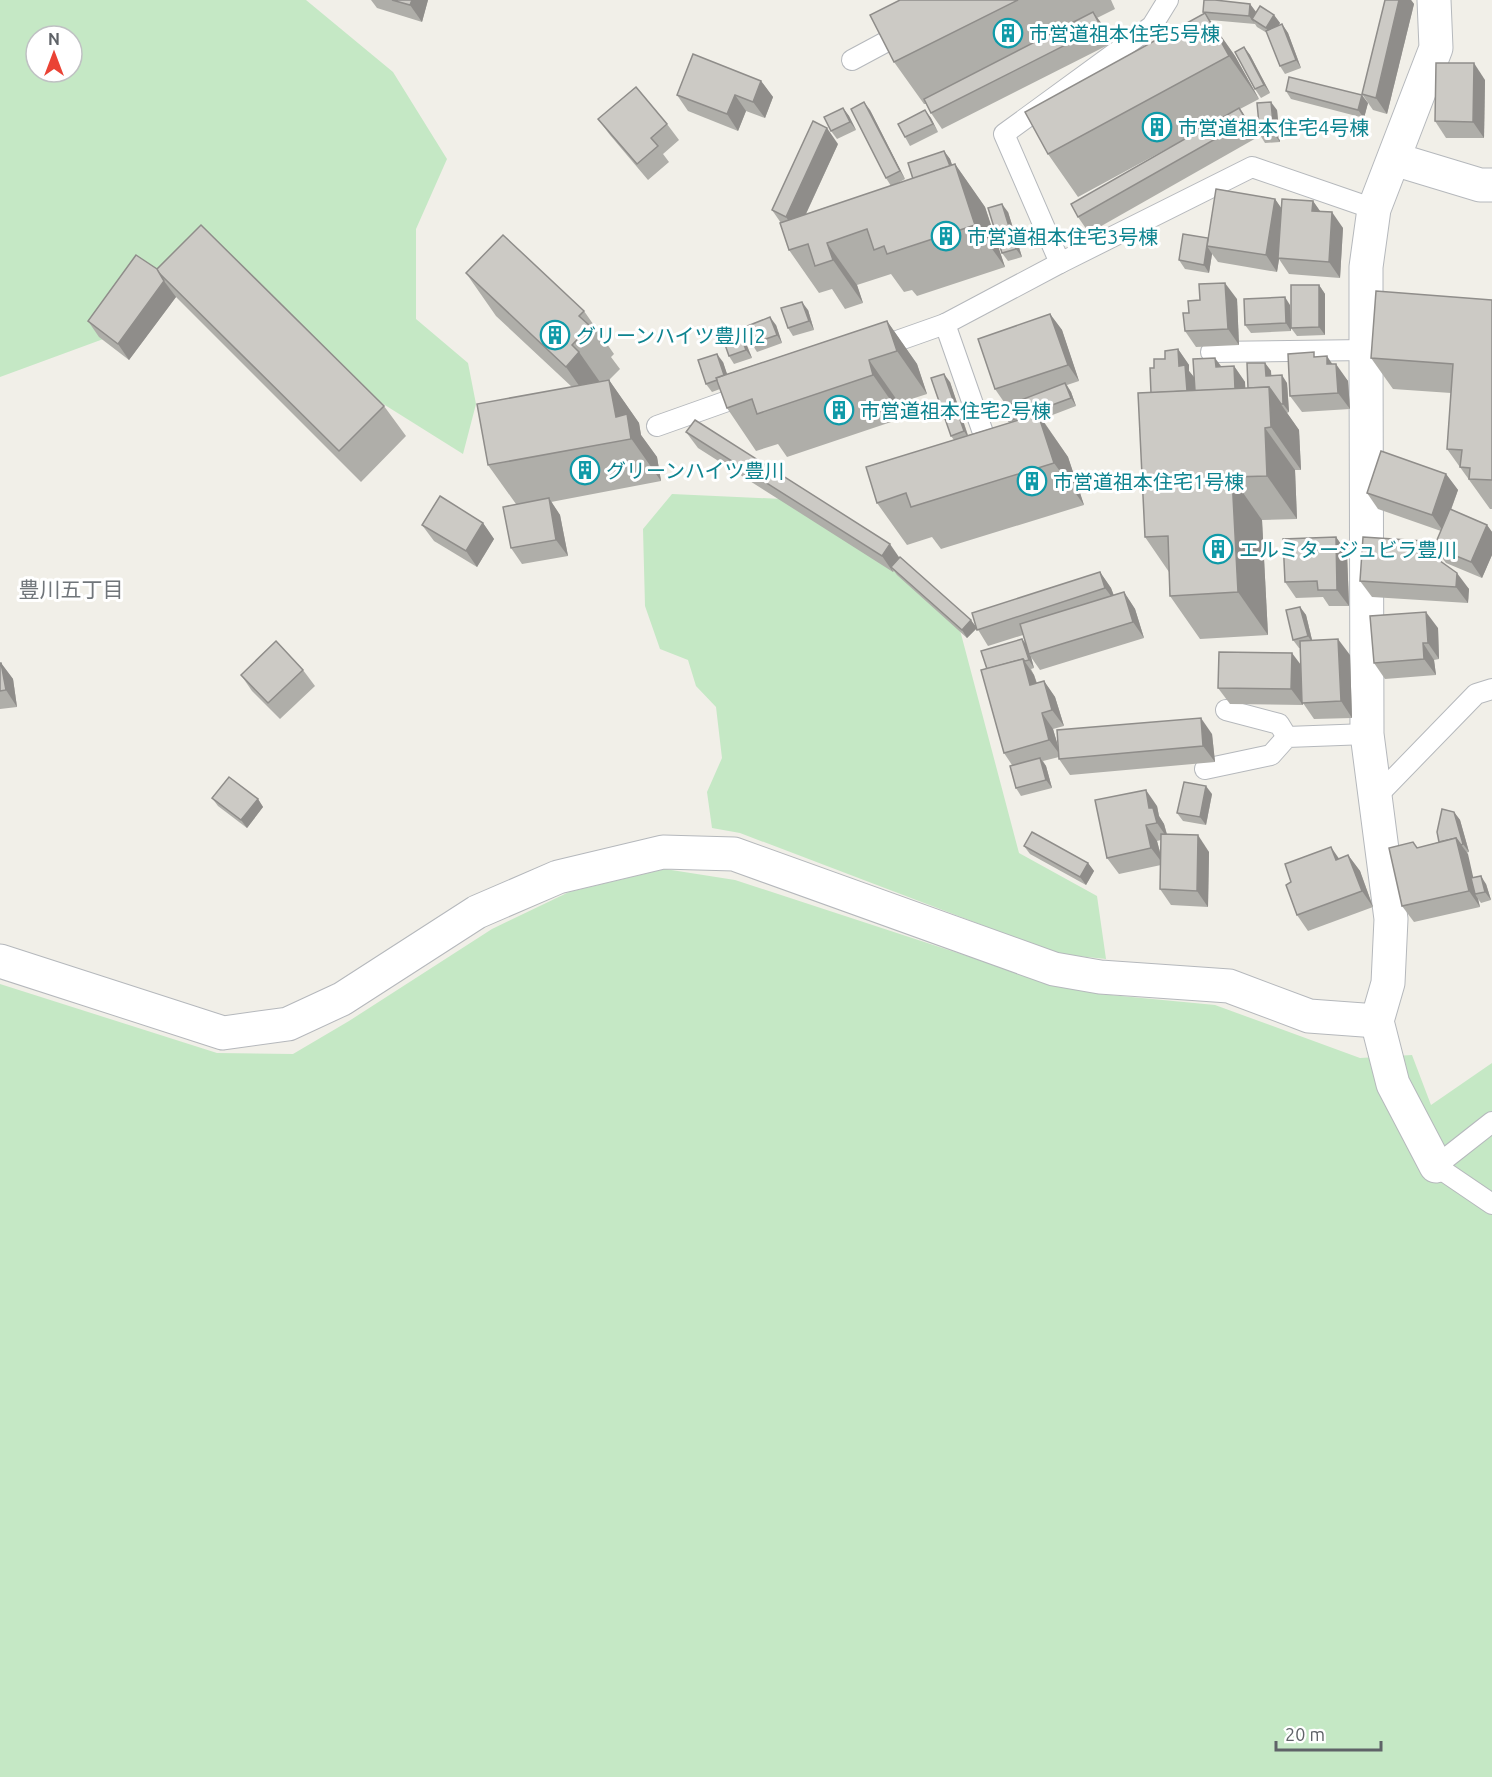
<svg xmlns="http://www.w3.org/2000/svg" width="1492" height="1777" viewBox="0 0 1492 1777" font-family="Ubuntu,'Noto Sans JP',sans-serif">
  <rect width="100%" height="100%" fill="#f1efe8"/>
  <g fill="#c5e8c5" fill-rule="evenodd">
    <path d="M0,0H306L393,72L447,159L416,229V319L468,363L476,404L463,454L321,365L174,280L117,334L0,377ZM36,36H72V72H36Z"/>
    <path d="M672,494L783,499L867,541L956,615L1019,853L1097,896L1106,959L1058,954L740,833L712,828L707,792L722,758L716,707L696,686L688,660L660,649L645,606L643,529Z"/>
    <path d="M665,869L735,880L1052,984L1100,994L1215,1005L1360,1058L1412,1055L1431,1105L1492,1063V1777H0V984L217,1053L293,1054L349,1021L492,929L569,892Z"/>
  </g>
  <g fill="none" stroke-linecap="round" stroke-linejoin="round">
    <g stroke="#b5b8bc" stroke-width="22">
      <g id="lane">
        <path d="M852,60L908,30"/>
        <path d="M1060,263L1004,134L1152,26L1168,0"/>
        <path d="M945,324L988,447"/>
        <path d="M877,348L945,324L1060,263L1252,167L1374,209"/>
        <path d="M1211,352L1366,350"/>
        <path d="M657,426L750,393"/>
        <path d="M1226,710L1279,724L1287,737"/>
        <path d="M1205,769L1271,755L1287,737L1367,734"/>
        <path d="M1375,798L1476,694L1492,689"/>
        <path d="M1492,1122L1436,1166L1492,1204"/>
      </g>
    </g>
    <g stroke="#b5b8bc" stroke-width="35">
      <g id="street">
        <path d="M1434,0L1436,48L1374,209L1366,267V350L1367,734L1391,919L1388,983L1377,1021L1393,1084L1436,1166"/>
        <path d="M1394,159L1480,185H1492"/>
        <path d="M0,961L223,1033L288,1024L342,999L477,912L558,877L663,852L734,854L1054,969L1100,977L1229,986L1309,1016L1377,1021"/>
      </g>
    </g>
    <use href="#lane" stroke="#fff" stroke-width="20"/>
    <use href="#street" stroke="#fff" stroke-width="33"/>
  </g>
  <g fill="#afaea9" fill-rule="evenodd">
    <path d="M371,0H428L422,22L377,8Z"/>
    <path d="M900,0H1111L1115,9L1097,18L1105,28L1112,43L942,129L931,113L926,104H924L894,62Z"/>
    <path d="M1385,0H1411L1414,4L1387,114L1373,110L1362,94Z"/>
    <path d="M1250,4L1256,12L1274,15L1280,23L1278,26L1282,24L1288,33L1301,68L1285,74L1280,66L1267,33L1257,27L1255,24L1210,20L1235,56L1259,99L1240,109L1258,137L1089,233L1078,217L1172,146L1078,197L1048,154L1204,13L1203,12Z"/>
    <path d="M1244,47L1250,55L1270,93L1261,98L1255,89Z"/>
    <path d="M1485,80L1484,138H1446L1435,121Z"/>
    <path d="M761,81L773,97L765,118L746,111L738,131L688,111L677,95Z"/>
    <path d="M1286,91L1368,103L1364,118L1291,99Z"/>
    <path d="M843,108L849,116L856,130L837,139L831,131Z"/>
    <path d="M870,110L905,179L896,184L913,179L944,151L950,159L952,165L955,164L985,207L1005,267L917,296L912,290L904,292L891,274L857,285L863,303L845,309L832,289L819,293L789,250L781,223L772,210L838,144L806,214L891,186L886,178Z"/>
    <path d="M925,110L938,132L910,146L905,137Z"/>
    <path d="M1277,110L1280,142L1265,143L1260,135Z"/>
    <path d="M598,119L667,124L679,140L663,154L669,162L648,180L610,135Z"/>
    <path d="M1275,199L1281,208L1313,201L1320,211L1343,228L1340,278L1289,274L1279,259L1277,272L1218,262L1212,254L1209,273L1185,269L1179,260L1208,238Z"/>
    <path d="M1008,212L1022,257L1008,261L1002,253Z"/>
    <path d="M157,269L384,406L406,436L361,482L176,297L129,360L99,337L88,321Z"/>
    <path d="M466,273L584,311L614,354L611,357L620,369L609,380L639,423L641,435L657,457L661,481L551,502L560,515L568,556L522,564L511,548L516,504L488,465L572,387L496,316Z"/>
    <path d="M1319,285L1325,294V335L1297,336L1291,328Z"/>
    <path d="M1237,299L1239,345L1196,347L1185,331L1189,313Z"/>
    <path d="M1492,300V509H1490L1447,449L1451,393L1393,389L1371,358Z"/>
    <path d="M1290,305L1291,331L1251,333L1245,325Z"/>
    <path d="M808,310L814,330L793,336L788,328Z"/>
    <path d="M1050,314L1062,330L1079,381L1067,385L1071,392L1076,406L1042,419L1068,457L1084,505L941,549L932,537L907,545L877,503L954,440L951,436L950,382L968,435L1010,423L1006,405L995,389Z"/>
    <path d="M887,321L917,364L927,394L899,403L903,418L787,457L778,444L756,451L727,408L720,389L712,392L706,384L723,362L727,374Z"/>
    <path d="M776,325L782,343L757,352L752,344Z"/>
    <path d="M739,332L745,341L752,358L734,364L729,356Z"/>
    <path d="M1178,349L1189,365V371L1194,377L1222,367L1234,366L1245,382V388H1248L1265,363L1271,371V375L1287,383L1289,412L1287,413L1299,430L1301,470H1295L1297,519L1262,520L1268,635L1200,639L1170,596L1169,572L1145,537L1152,393L1154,368Z"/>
    <path d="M1317,357L1332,364L1348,381L1350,409L1302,412L1290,396Z"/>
    <path d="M686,432L900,558L976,627L1100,572L1111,588L1114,596L1124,592L1135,609L1144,638L1040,670L1031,657L1034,668L1031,669L1034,675L1037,683L1044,681L1055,697L1064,726L1053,729L1058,747L1212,734L1215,762L1070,775L1059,759V757L1043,761L1046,766L1052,788L1021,796L1016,788L1012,765L1004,753L987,669L1022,639L1025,643L1023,635L988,646L977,628L967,638L897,575L894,571L893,572L698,448Z"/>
    <path d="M1446,474L1458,490L1451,510L1487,525L1492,532V555L1482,578L1446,563L1434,547L1441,531L1378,509L1367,493Z"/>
    <path d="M483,523L494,539L477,567L434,541L422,525Z"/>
    <path d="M1336,537L1347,553L1349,606H1329L1323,597L1296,598L1285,582Z"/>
    <path d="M1435,557L1469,589L1468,603L1372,597L1360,581Z"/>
    <path d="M1300,607L1306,615L1312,640L1350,655L1352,718L1314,719L1303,703V705L1230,704L1218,688L1301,666L1300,648H1299L1293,640Z"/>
    <path d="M1438,628L1439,659L1434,660L1436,675L1385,679L1374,663Z"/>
    <path d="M0,663H1L13,679L17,707L0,709Z"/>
    <path d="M303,670L315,686L280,719L252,691L241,675Z"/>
    <path d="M1212,794L1206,825L1183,821L1177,813Z"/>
    <path d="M212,798L258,799L263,807L247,828L218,806Z"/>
    <path d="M1157,806L1159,816L1164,824L1167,834L1209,852L1208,907L1171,905L1160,889L1161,865L1119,874L1107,858ZM1161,840V856L1157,841Z"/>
    <path d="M1454,812L1460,820L1469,852L1466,853L1473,878L1486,884L1491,900L1481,903L1478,899L1480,907L1414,922L1402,906L1417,848L1439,842Z"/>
    <path d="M1024,846L1088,863L1094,871L1086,885L1030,854Z"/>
    <path d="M1348,855L1360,871L1373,907L1308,931L1297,915L1339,859Z"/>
  </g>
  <g fill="#8f8d8a">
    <path d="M412,0H428L422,22L410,5Z"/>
    <path d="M1399,0H1411L1414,4L1387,114L1376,98Z"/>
    <path d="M1250,4L1256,12L1252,19L1255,24L1249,16Z"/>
    <path d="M1093,12L1105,28L1112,43L1101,27Z"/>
    <path d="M1205,13L1235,56L1259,99L1229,56Z"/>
    <path d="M1274,15L1280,23L1272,36L1266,28Z"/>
    <path d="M1282,24L1288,33L1301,68L1296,60Z"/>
    <path d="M1244,47L1250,55L1270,93L1264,85Z"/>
    <path d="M1474,63L1485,80L1484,138L1473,122Z"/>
    <path d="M761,81L773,97L765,118L753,102Z"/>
    <path d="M735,95L746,111L738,131L727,114Z"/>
    <path d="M1362,95L1368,103L1364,118L1358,110Z"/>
    <path d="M864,102L870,110L905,179L900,171Z"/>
    <path d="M1271,102L1277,110L1280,142L1274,134Z"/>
    <path d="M843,108L849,116L856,130L850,122Z"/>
    <path d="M1239,108L1251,124L1258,137L1247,121Z"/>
    <path d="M925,110L931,118L938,132L933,124Z"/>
    <path d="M827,128L838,144L797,233L786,217Z"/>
    <path d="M944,151L950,159L956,176L950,168Z"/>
    <path d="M955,164L985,207L1005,267L975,225Z"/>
    <path d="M1275,199L1286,215L1277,272L1266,255Z"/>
    <path d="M1313,201L1324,217L1312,211Z"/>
    <path d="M1002,204L1008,212L1022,257L1016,249Z"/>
    <path d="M1332,212L1343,228L1340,278L1329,262Z"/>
    <path d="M1208,238L1207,246L1212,254L1209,273L1204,265Z"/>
    <path d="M827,243L857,285L863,303L833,260Z"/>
    <path d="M164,281L176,297L129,360L118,344Z"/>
    <path d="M1225,283L1237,299L1239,345L1228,329Z"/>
    <path d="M1319,285L1325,294V335L1319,327Z"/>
    <path d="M1285,297L1290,305L1291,331L1286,323Z"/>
    <path d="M802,302L808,310L814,330L809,321Z"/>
    <path d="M1050,314L1062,330L1079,381L1068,365Z"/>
    <path d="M770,317L776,325L782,343L777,335Z"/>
    <path d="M887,321L917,364L927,394L897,351Z"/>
    <path d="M739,332L745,341L752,358L746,350Z"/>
    <path d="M1178,349L1189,365V371L1197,381L1195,402H1188L1179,366Z"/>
    <path d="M579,352L609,395L596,410L566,367Z"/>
    <path d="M717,354L723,362L731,386L725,378Z"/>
    <path d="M1327,356L1337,371L1336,364L1348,381L1350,409L1338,393L1327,364Z"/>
    <path d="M1215,358L1227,374L1216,367Z"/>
    <path d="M869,360L899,403L903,418L873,375Z"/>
    <path d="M1265,363L1271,371L1272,384L1266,376Z"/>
    <path d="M1234,366L1245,382L1247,415L1235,399Z"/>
    <path d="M944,374L950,382L969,439L964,431Z"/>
    <path d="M1282,375L1287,383L1289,412L1283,404Z"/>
    <path d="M609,380L639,423L641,435L657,457L661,481L616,417Z"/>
    <path d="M1065,383L1071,392L1076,406L1071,398Z"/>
    <path d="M1269,387L1299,430L1301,470L1271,427Z"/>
    <path d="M1038,414L1068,457L1084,505L1054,463Z"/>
    <path d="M1265,428L1295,470L1297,519L1267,476Z"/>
    <path d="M1446,474L1458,490L1443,531L1432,515Z"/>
    <path d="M1232,477L1262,520L1268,635L1238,592Z"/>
    <path d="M549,498L560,515L568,556L556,540Z"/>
    <path d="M483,523L494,539L477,567L466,551Z"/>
    <path d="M1487,525L1492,532V555L1482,578L1471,562Z"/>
    <path d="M1336,537L1347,553L1349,606L1337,590Z"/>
    <path d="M1423,541L1435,557L1423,555Z"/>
    <path d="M890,544L901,560L891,567L893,572L882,556Z"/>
    <path d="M1100,572L1111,588L1117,604L1105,588Z"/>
    <path d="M1457,573L1469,589L1468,603L1456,587Z"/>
    <path d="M1124,592L1135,609L1144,638L1133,622Z"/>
    <path d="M1300,607L1306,615L1313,644L1308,636Z"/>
    <path d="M1426,612L1438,628L1439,659L1428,643Z"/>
    <path d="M971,620L977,628L967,638L962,630Z"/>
    <path d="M1022,639L1028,647L1029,654L1031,657L1034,668L1029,660Z"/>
    <path d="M1338,639L1350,655L1352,718L1341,701Z"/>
    <path d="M1423,643L1434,660L1436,675L1424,659Z"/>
    <path d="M1292,653L1304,669L1303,705L1291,689Z"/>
    <path d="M1023,659L1034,675L1042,701L1030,685Z"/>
    <path d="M1,663L13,679L17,707L6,690Z"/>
    <path d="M1044,681L1055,697L1064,726L1052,710Z"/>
    <path d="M1042,713L1053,729L1061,756L1049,740Z"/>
    <path d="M1201,718L1212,734L1215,762L1203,746Z"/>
    <path d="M1040,758L1046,766L1052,788L1046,780Z"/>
    <path d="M1206,786L1212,794L1206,825L1200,817Z"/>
    <path d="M1146,790L1157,806L1159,816L1164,824L1168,839L1157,823L1149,808Z"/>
    <path d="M258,799L263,807L247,828L241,820Z"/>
    <path d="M1454,812L1460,820L1469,852L1463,844Z"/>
    <path d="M1146,825L1157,841L1163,864L1151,848Z"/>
    <path d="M1198,835L1209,852L1208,907L1197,891Z"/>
    <path d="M1456,838L1468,854L1477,894H1475L1478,899L1480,907L1469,891Z"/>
    <path d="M1331,847L1342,863L1336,860Z"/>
    <path d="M1348,855L1360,871L1373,907L1362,891Z"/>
    <path d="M1088,863L1094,871L1086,885L1080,877Z"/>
    <path d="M1481,876L1486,884L1491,900L1485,892Z"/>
  </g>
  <g fill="#cccac5" stroke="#8f8d8a" stroke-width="1.5">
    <path d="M392,0H412L410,5Z"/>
    <path d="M900,0H1018L894,62L870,15Z"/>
    <path d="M1204,0H1215L1250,4L1249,16L1203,12Z"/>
    <path d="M1385,0H1399L1376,98L1362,94Z"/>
    <path d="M1260,6L1274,15L1266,28L1252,19Z"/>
    <path d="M1093,12L1101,27L931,113L924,99Z"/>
    <path d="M1205,13L1229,56L1048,154L1025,112Z"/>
    <path d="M1282,24L1296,60L1280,66L1266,31Z"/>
    <path d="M1244,47L1264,85L1255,89L1235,52Z"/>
    <path d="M693,54L761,81L753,102L735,95L727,114L677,95Z"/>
    <path d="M1436,63H1474L1473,122L1435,121Z"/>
    <path d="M1289,77L1362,95L1358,110L1286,91Z"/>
    <path d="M636,87L667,124L651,138L658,146L637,164L598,119Z"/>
    <path d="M864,102L900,171L886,178L851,109Z"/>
    <path d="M1271,102L1274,134L1260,135L1257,103Z"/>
    <path d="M843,108L850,122L831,131L824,117Z"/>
    <path d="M1239,108L1247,121L1078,217L1071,204Z"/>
    <path d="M925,110L933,124L905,137L898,124Z"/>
    <path d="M813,121L827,128L786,217L772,210Z"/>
    <path d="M944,151L950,166L913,179L908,163Z"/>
    <path d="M955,164L975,225L887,254L884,246L874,250L867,229L827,243L833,260L815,266L808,244L789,250L780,223Z"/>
    <path d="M1216,189L1275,199L1266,255L1207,246Z"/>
    <path d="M1282,199L1313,201L1312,211L1332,212L1329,262L1278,258Z"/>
    <path d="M1002,204L1016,249L1002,253L988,208Z"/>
    <path d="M201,225L384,406L339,451L156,270Z"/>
    <path d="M1183,234L1208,238L1204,265L1179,260Z"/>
    <path d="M503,235L584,311L579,316L590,326L572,345L579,352L566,367L466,273Z"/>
    <path d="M136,255L157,269L164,281L118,344L88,321Z"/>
    <path d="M1225,283L1228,329L1185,331L1183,313H1189L1188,301L1200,300L1199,284Z"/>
    <path d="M1291,285H1319V327L1291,328Z"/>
    <path d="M1376,291L1492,300V480L1469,479L1470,468L1460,467L1462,450L1447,449L1453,364L1371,358Z"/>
    <path d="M1285,297L1286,323L1245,325L1244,299Z"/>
    <path d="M802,302L809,321L788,328L781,308Z"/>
    <path d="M1050,314L1068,365L995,389L978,339Z"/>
    <path d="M770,317L777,335L752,344L745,327Z"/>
    <path d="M887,321L897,351L869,360L873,375L757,414L752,399L727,408L716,378Z"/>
    <path d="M739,332L746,350L729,356L723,339Z"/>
    <path d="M1178,349L1179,366L1185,365L1187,391L1151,393L1150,368H1154V359H1165V351Z"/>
    <path d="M1314,352V357L1327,356V364H1336L1338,393L1290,396L1288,354Z"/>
    <path d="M717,354L724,375L716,378L717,380L706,384L698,360Z"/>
    <path d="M1215,358L1216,367L1234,366L1235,389L1195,391L1193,359Z"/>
    <path d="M1247,363H1265L1266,376L1282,375L1283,404H1281L1269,387L1248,388Z"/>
    <path d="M944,374L964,431L951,436L931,378Z"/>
    <path d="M609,380L616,417L627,414L631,439L488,465L477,404Z"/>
    <path d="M1065,383L1071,398L1009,421L1003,407Z"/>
    <path d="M1269,387L1271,427L1265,428L1267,476L1232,477L1238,592L1170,596L1168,536L1145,537L1138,393Z"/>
    <path d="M1038,414L1054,463L911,507L906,493L877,503L866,467Z"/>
    <path d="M695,420L890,544L882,556L686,432Z"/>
    <path d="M1381,451L1446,474L1432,515L1367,493Z"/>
    <path d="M440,496L483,523L466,551L422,525Z"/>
    <path d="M549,498L556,540L511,548L503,507Z"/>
    <path d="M1450,509L1487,525L1471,562L1434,547Z"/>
    <path d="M1336,537L1337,590H1318L1317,581L1285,582L1283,539Z"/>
    <path d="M1363,537L1423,541V555L1433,556L1457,573L1456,587L1360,581Z"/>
    <path d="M900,557L971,620L962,630L891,567Z"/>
    <path d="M1100,572L1105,588L977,630L972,613Z"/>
    <path d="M1124,592L1133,622L1029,654L1020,624Z"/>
    <path d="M1300,607L1308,636L1293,640L1286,610Z"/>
    <path d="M1426,612L1428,643H1423L1424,659L1374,663L1370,616Z"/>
    <path d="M1022,639L1029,660L1025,661L1023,659L987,669L981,651Z"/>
    <path d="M1338,639L1341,701L1302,703L1300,641Z"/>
    <path d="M276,641L303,670L268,703L241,675Z"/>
    <path d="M1219,652L1292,653L1291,689L1218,688Z"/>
    <path d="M1023,659L1030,685L1044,681L1052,710L1042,713L1049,740L1004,753L981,670Z"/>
    <path d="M0,663H1L6,690L0,691Z"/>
    <path d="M1201,718L1203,746L1059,759L1057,730Z"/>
    <path d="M1040,758L1046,780L1016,788L1010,766Z"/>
    <path d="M229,777L258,799L241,820L212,798Z"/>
    <path d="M1184,782L1206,786L1200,817L1177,813Z"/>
    <path d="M1146,790L1149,808H1153L1157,823L1146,825L1151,848L1107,858L1095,800Z"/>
    <path d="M1442,809L1454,812L1463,844L1461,845L1456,838L1439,842L1437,832Z"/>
    <path d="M1032,832L1088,863L1080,877L1024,846Z"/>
    <path d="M1161,834L1198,835L1197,891L1160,889Z"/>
    <path d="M1456,838L1469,891L1402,906L1389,848L1413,842L1417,848Z"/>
    <path d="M1331,847L1336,860L1348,855L1362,891L1297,915L1286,885L1291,882L1285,864Z"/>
    <path d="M1481,876L1485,892L1475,894L1471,878Z"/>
  </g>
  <defs>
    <g id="building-ring" transform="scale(1.5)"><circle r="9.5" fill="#fff" stroke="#0f9aa8" stroke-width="1.5"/><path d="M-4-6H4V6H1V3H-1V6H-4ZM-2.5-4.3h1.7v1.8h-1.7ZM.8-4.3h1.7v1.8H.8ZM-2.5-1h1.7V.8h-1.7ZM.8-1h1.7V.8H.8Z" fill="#0f9aa8"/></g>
  </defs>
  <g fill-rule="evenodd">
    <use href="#building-ring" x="1008" y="33"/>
    <use href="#building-ring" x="1157" y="127"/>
    <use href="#building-ring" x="946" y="236"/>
    <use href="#building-ring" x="555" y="335"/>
    <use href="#building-ring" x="839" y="410"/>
    <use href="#building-ring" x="585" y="470"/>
    <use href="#building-ring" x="1032" y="481"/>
    <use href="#building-ring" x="1218" y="549"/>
  </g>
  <g text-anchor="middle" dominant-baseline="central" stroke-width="6" stroke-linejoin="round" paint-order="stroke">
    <g font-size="20" fill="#0d838f" stroke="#fff" text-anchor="start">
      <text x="1029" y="33">市営道祖本住宅5号棟</text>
      <text x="1178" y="127">市営道祖本住宅4号棟</text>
      <text x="967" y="236">市営道祖本住宅3号棟</text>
      <text x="576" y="335">グリーンハイツ豊川2</text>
      <text x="860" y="410">市営道祖本住宅2号棟</text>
      <text x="606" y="470">グリーンハイツ豊川</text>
      <text x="1053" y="481">市営道祖本住宅1号棟</text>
      <text x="1239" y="549">エルミタージュビラ豊川</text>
    </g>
    <g font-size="21" fill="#70757a" stroke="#fff">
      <text x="71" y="589">豊川五丁目</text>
    </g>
  </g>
  <g transform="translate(54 54)"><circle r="28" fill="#ffffff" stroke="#bfc1c3" stroke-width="1.5"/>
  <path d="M0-4.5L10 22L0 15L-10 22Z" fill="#ea4335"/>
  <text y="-9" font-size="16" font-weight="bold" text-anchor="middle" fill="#5f6368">N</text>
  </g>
  <path d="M1276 1741v9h105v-9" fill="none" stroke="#5f6368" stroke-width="3"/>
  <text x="1285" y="1741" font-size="18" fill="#5f6368" stroke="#ffffff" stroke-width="4.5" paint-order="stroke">20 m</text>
</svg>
